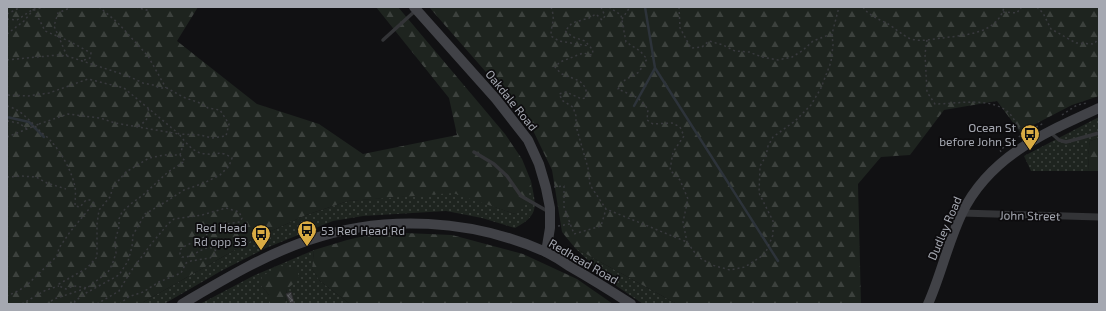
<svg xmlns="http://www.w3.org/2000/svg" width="1106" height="311" viewBox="0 0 1106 311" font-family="'Exo 2',sans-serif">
  <defs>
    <pattern id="grass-dots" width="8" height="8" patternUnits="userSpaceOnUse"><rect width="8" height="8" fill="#1e241f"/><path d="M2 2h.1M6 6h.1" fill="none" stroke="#3c413d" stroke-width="1.8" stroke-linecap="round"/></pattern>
    <pattern id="forest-firs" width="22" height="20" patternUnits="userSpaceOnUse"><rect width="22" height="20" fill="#1e241f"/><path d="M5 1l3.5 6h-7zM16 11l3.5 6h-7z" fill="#3c413d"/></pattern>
    <pattern id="building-cross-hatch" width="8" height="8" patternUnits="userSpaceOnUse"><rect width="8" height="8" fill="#414245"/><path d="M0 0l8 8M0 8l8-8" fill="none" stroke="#595a5d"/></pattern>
  </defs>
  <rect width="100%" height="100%" fill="#111113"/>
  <g fill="url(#grass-dots)">
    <path d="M1099,117V138L1090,141L1088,155L1089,171H1031L1024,156Z"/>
    <path d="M531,181C536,206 540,215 515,228L482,218L446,211L363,216L333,221L266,248L221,271L164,304H140L254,239L306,215L348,201L453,192L515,214L526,194Z"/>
    <path d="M575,248L677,304H643L612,283Z"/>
    <path d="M314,250L312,269L320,281L350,304H285L287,289L261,285L269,295V304H200L253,276Z"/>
  </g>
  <g fill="url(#forest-firs)">
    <path d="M7,7H198L177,41L257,104L319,124L363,154L457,135L449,98L376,7H398L505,134L522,159L531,181L523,208L515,214L453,193L348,201L306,215L254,239L140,304H7Z"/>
    <path d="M429,7H1099V96L1072,105L1020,132L997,101L944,110L910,155L881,157L858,184L861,304H677L575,248L562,232L552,170L528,120Z"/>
    <path d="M1099,138V171H1089L1088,155L1090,141Z"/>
    <path d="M381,232L452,235L523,254L577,279L613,304H350L320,281L312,269L314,250L347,240Z"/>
    <path d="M281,266L297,268L299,279L287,289L285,304H268H269V295L261,285L262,276Z"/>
  </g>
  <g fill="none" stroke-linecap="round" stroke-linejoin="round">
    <g stroke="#2d333a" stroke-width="2.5">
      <path d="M645,7L655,68L778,261"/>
      <path d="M634,106L655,68"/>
      <path d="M7,117L29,122L44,137"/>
    </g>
  </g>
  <path fill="url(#building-cross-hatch)" stroke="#2c2c2e" d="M291,292L294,302L290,303L286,294Z"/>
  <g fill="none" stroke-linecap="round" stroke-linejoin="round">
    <g stroke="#393a3e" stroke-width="1.5" stroke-dasharray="2 3" stroke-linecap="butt">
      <path d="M29,7L34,9L47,7"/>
      <path d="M99,7L117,22L148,56L166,88"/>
      <path d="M136,7L150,11"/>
      <path d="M551,7C556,21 551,23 551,36L559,41L589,46"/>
      <path d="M601,7L605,16L602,20L596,14L589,18L572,23L565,31L573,37L585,41L593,50L592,55L583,53L560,62L555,67C557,69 559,72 562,74C575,80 586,79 587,97L582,99L566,92L559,94L563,101L573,107L576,116V126L588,168L590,185L606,209L687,242L698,257L712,265L730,270L745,267L765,254L773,235V221L759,193L760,166L766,156L768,146L773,137L795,121L811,105L821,88L831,62L833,45L832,34L839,7"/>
      <path d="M609,7L621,15L626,42L640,51L647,59L639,72L625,80L618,89L638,98L648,109L647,120L653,124L672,123L680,127L684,136L673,152L670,170L680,180L688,199L683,222L687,242"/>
      <path d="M679,7L680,28L691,48L702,47L709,41L723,45L735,51L749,52L762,57L778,60L792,57L802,51L813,41L831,34"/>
      <path d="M863,7C869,16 879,19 888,24C895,28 903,36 911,39C921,42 932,39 942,38C964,35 998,34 1004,7"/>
      <path d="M1037,7L1043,13L1051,29L1076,43L1094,44L1099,38"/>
      <path d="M1020,8L1025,7"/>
      <path d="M34,9L45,31L69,41L91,53L90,58L81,61"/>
      <path d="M1003,12L1017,13L1021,7"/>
      <path d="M7,14L21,7"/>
      <path d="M7,19L17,20L32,10"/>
      <path d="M622,19L630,7"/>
      <path d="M7,34L24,21L34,9"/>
      <path d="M927,40L925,54L927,92L935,104C957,104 991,96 1009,113C1014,118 1018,127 1023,134"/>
      <path d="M67,56L54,26L58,13L72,7"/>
      <path d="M7,60L58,55L67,56L128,76L143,83L153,85L160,88H167L183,97L200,103L208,108L220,110L229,124L226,136L212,138L200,135L179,134L124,88L88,79L49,93L28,96L7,95"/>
      <path d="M7,106C20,109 29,120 39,130C42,134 47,136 50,140C61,152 72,171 75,187C76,193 75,200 75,206L80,207L86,200H90L94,203L70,232L59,248L57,256L26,286L18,291L7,296"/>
      <path d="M1062,115L1077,105L1087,103"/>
      <path d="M7,121L19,123L27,129"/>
      <path d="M39,124L68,114L100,118L115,123L179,134C186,143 194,154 207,154C219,155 220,150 232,158L229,166L220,175L204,183L184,190L167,201L145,214L133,235L132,247L128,261L119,275L86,293L75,301L74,304"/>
      <path d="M138,126C146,122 150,117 148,107"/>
      <path d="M7,137L32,127"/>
      <path d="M1001,152L1000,150L1023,134L1044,123"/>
      <path d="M180,155L184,142"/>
      <path d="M7,177L21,176L36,177L47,183L66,189"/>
      <path d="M554,187L564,186V207L574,234L601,226L606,209"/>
      <path d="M558,226L570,224"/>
      <path d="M22,304L46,290L59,286"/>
      <path d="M47,304L54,299L87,288L108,272L112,265L116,253L115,241L119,227V219L122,212L132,203L143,195L168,172L185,161L180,155H164L149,158L126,172L113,187L110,197L99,210L97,224V257L87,268L59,284V286L66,289L74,286L87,288"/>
      <path d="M97,304L119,291L131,271L152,243L168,224L174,219L202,215L226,208L239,212L242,218L240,222L220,225L210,231L204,237L183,247L180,250V254L182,257C194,258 201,246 213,248L216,251L214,255L210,258L191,261L186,263L181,273L159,282L143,292L128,297L120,304"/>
    </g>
    <g stroke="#333437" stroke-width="3.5">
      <path d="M383,40L415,11"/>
      <path d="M1051,133L1059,140L1066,142L1099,133"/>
      <path d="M474,152L494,164L507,176L521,196L549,212"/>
    </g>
    <path stroke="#333437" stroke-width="7" d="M962,213L1099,217"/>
    <g stroke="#414247" stroke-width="10">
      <path d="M414,7L496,99L528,140L539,164L546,188L550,208V228L546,252"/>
      <path d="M182,304C223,280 264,255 309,240C385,214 472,219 546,252C554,256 562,261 569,266C590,278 611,291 631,304"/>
      <path d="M928,304C941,275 948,242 962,213C990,156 1044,133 1099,108"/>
    </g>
    <path stroke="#393a3e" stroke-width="1.5" stroke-dasharray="2 3" stroke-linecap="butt" d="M32,127L39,124"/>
  </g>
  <defs>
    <g id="bus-pin" transform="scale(1)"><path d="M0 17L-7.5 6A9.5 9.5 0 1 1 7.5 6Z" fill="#d9ab43" stroke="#0d0c0e"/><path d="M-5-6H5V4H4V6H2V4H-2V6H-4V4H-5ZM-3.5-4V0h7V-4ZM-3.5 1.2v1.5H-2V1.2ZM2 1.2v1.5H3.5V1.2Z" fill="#111"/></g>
  </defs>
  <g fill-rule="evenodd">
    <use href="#bus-pin" x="1030" y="134"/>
    <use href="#bus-pin" x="307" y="230"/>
    <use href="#bus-pin" x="261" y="234"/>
  </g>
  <g text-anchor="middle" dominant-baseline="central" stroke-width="3.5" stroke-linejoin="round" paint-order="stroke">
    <g font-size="12" fill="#a5a8b1" stroke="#0d0c0e">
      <text transform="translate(512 100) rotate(51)">Oakdale Road</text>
      <text transform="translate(1030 215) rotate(1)">John Street</text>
      <text transform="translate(944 228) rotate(-67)">Dudley Road</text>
      <text transform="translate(584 261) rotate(30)">Redhead Road</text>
    </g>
    <g font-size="12" fill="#a5a8b1" stroke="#0d0c0e" text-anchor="end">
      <text x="1016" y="127">Ocean St<tspan x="1016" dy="14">before John St</tspan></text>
      <text x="247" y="227">Red Head<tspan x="247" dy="14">Rd opp 53</tspan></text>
      <text x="321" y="230" text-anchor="start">53 Red Head Rd</text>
    </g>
  </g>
  <rect width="1106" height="311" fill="none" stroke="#a5a8b1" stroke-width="16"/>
</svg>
